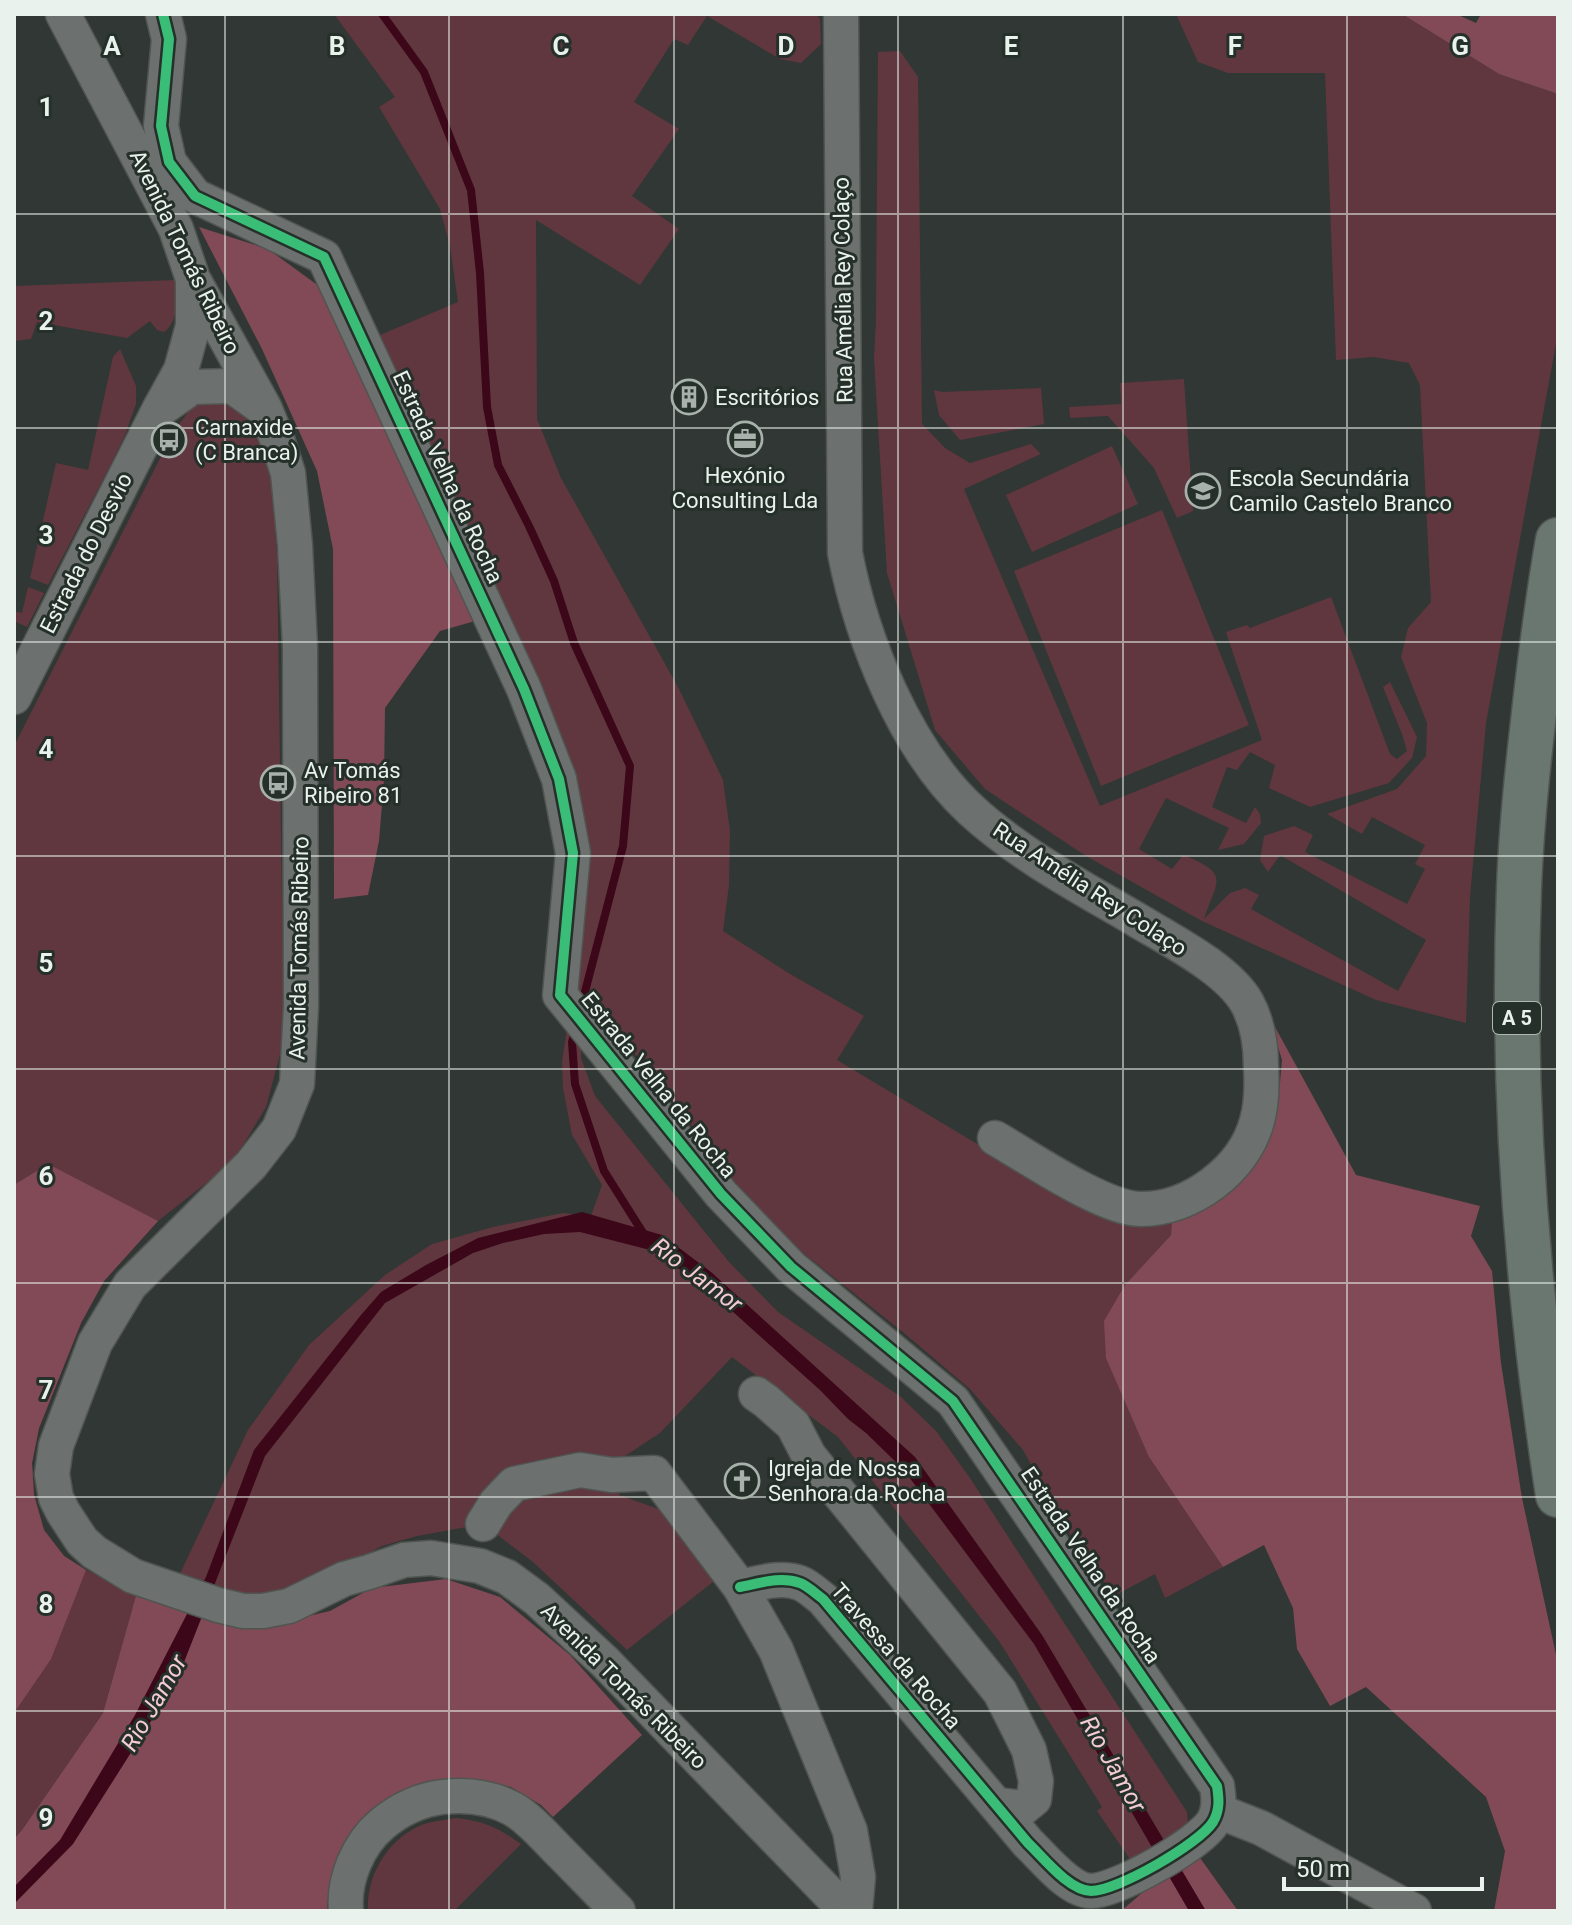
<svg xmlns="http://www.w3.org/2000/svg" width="1572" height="1925" viewBox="0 0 1572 1925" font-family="Roboto,sans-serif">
  <rect width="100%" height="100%" fill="#313734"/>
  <g fill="#60373f">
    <path d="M334,14H816L820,19L821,44L801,63L780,59L707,16L688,45L674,39L634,102L679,129L632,196L679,229L640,285L536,220L537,419L561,478L678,687L723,780L730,831L729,885L723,931L790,974L864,1016L837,1060L1057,1192L1172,1218L1171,1235L1125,1285L1149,1457L1223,1567L1165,1598L1155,1574L1114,1596L1066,1528L1023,1450L970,1389L904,1333L797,1248L734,1181L640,1059L574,998L582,941L581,835L373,338L458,302L450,246L440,209L379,107L395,97Z"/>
    <path d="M1176,14H1402L1499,74L1558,94V333L1486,723L1470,897L1466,1023L1376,1000L1202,921L1086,856L985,789L935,730L887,573L874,359L876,320L878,52L900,51L918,77L922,424L945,448L970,463L1031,444L1041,454L964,489L1100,806L1262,740L1226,632L1247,625L1250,628L1331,597L1390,754L1397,759L1407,751L1402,734L1383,687L1390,682L1417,737L1412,758L1389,783L1310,807L1269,788L1275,765L1250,752L1237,770L1227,767L1212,807L1246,823L1255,807L1260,814L1261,823L1244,844L1218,850L1229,828L1166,798L1139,849L1172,869L1183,855C1231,874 1217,880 1204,919L1230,893L1245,888L1259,895L1251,909L1398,991L1426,940L1280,855L1268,872L1260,860L1264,836L1294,826L1313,835L1305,852L1407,904L1425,869L1415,864L1425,845L1372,817L1362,834L1327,814L1397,789L1426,756L1427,723L1401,657L1408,628L1431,602L1420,385L1409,363L1374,357L1336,360L1325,73H1228L1198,62Z"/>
    <path d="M176,280C175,297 180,321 164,332L157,330L150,321L127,338L37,322L31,339L14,341V286Z"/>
    <path d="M120,349L136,386V404L125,435L111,464L48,585L30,578L56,463L88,470L113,357Z"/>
    <path d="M1184,379L1193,511L1177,518L1154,468L1108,416L1070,418L1069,407L1121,404L1120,383Z"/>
    <path d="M1041,388L1044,424L960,440L939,415L934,390L942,392Z"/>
    <path d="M201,403H231L253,421L259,435L272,480L277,556L284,1039L266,1107L245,1142L229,1165L158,1221L104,1281L81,1323L39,1428L32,1463L34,1495L44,1530L64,1556L86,1570L137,1592L103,1713L22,1830L14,1839V746L174,431L189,411Z"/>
    <path d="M1112,446L1138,504L1032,552L1006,495Z"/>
    <path d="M1162,510L1249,725L1101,786L1014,571Z"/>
    <path d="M28,587L44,593L27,627L14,621V611L22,613Z"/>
    <path d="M568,1023L581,1032V1058L595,1096L729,1262L778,1312L901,1397L936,1431L970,1478L1187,1812L1188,1829L1149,1887L1097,1811L1102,1807L999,1641L838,1437L732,1357L660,1433L622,1458L619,1495L667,1512L714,1581L627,1650L533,1562L483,1524L417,1536L382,1546L311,1585L248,1597L179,1576L248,1430L309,1345L385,1275L432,1244L493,1227L563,1213L591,1216L602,1185L572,1135L563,1088L562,1061Z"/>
    <path d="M456,1818C484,1821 499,1828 521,1844L454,1911H368C366,1875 389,1837 424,1824C434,1821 445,1820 456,1818Z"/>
  </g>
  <g fill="#814a56">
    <path d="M1402,14H1456L1476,23L1481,14H1558V94L1499,74Z"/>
    <path d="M199,227L268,249L327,292L475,621L440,631L385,708L384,780L379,841L368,895L334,899L333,549L317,471L262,349Z"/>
    <path d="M1268,1014L1356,1175L1480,1206L1471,1236L1492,1271L1501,1363L1522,1498L1558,1664V1911H1494L1505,1851L1486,1797L1366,1687L1330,1706L1297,1649L1293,1608L1264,1545L1223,1567L1149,1457L1106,1358L1104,1321L1125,1285L1171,1235L1172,1218L1259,1153L1278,1105L1282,1060Z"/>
    <path d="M48,1164L158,1221L104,1281L81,1323L39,1428L32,1463L34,1495L44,1530L64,1556L86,1570L51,1659L14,1713V1185Z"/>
    <path d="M446,1579L500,1597L570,1655L642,1735L553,1817L541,1805L511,1787L476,1781L345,1851L327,1904V1911H14V1839L22,1830L103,1713L137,1592L260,1627L330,1611L372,1588Z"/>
    <path d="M1198,1855L1238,1911H1121L1149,1887Z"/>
  </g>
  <path fill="#3b0719" d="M582,1212L662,1235L711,1272L915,1457L1042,1635L1206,1911H1189L1034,1644L903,1469L866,1433L848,1419L820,1390L702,1284L650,1250L580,1232L544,1234L503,1243L473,1253L385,1303L265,1456L177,1680L73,1844L14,1904V1887L60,1840L135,1715L206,1577L254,1450L361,1315L381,1292L426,1265L478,1238Z"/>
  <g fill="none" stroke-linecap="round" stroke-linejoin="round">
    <g stroke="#3b0719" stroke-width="8">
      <path d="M382,14L424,72L471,190L480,273L487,407L498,465L529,526L554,581L574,643L630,766L623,846L581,1007"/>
      <path d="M576,1028L572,1042L575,1084L604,1171L645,1236"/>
    </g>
    <g stroke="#505552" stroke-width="37">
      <g id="minor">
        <path d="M63,14L176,229L193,279L265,409L277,439L288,473L295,545L300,647L301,1006L297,1084L279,1129L251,1165L130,1285L95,1343L56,1446L52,1474L56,1498L63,1512L82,1541L94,1552L133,1576L218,1605L243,1611H263L289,1606L344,1579L369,1572L404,1560L431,1558L480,1566L507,1577L537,1599L605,1662L846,1911"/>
        <path d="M163,14L169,39L161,126L169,162L195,196L324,257L524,689L559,779L573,853L560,995L721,1194L791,1267L953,1401L1217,1786C1219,1799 1220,1810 1213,1822C1199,1844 1117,1891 1091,1891C1069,1891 1043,1857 1028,1843L823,1599C816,1594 808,1586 800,1583C781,1576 760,1583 740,1587"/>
        <path d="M841,14L845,553C862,640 905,749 971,810C1020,855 1081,887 1137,920C1170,940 1228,969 1247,1003C1258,1023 1261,1045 1261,1067C1262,1085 1262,1104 1257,1121C1244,1170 1190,1210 1140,1209C1104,1209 1028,1157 995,1138"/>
        <path d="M162,408L192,387L232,386L264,409"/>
        <path d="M14,697L159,410L181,370L193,326V284"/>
        <path d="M756,1394L766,1401L793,1425L809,1456L1000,1692L1029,1750L1036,1781L1034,1799L1023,1808L998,1805"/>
        <path d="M483,1524L496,1503L514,1484L580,1470L612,1475L654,1473L740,1587L776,1650L850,1831L858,1877L855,1911"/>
        <path d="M1218,1811L1261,1828L1414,1911"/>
        <path d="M346,1911C343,1880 358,1844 382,1824C400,1809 419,1800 442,1797C467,1794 491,1797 513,1809C530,1819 544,1836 558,1850C578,1870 598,1891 618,1911"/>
      </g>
    </g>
    <g stroke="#505552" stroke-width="47">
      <path id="highway" d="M1558,540C1547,603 1539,667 1532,731C1526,783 1521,835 1519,888C1511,1091 1527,1294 1558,1495"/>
    </g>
    <use href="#minor" stroke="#6c706e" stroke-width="34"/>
    <use href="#highway" stroke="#6a7770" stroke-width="44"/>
    <g stroke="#243029" stroke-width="15">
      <path id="cycleway" d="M163,14L169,39L161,126L169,162L195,196L324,257L524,689L559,779L573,853L560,995L721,1194L791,1267L953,1401L1217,1786C1219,1799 1220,1810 1213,1822C1199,1844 1117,1891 1091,1891C1069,1891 1043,1857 1028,1843L823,1599C816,1594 808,1586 800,1583C781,1576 760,1583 740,1587"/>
    </g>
    <use href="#cycleway" stroke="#3abd76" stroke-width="10"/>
  </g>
  <path fill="none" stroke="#eaf2ed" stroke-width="2" stroke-opacity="0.55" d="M225,14V1911M449,14V1911M674,14V1911M898,14V1911M1123,14V1911M1347,14V1911M14,214H1558M14,428H1558M14,642H1558M14,856H1558M14,1069H1558M14,1283H1558M14,1497H1558M14,1711H1558"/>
  <defs>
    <g id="building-ring" transform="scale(1.8)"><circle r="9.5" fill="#243029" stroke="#a9b1ac" stroke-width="1.5"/><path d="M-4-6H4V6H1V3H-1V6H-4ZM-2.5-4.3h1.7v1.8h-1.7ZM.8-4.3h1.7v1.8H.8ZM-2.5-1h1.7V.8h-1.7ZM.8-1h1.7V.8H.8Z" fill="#a9b1ac"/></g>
    <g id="office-ring" transform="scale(1.8)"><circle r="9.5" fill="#243029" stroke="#a9b1ac" stroke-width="1.5"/><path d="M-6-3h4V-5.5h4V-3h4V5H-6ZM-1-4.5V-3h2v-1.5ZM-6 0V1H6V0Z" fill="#a9b1ac"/></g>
    <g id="bus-ring" transform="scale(1.8)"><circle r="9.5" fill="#243029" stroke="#a9b1ac" stroke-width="1.5"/><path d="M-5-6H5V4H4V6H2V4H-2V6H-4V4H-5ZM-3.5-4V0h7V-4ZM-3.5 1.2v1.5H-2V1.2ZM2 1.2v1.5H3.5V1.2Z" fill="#a9b1ac"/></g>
    <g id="school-ring" transform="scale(1.8)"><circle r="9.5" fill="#243029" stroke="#a9b1ac" stroke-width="1.5"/><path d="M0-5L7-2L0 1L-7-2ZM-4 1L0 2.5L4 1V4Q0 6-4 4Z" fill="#a9b1ac"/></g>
    <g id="church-ring" transform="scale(1.8)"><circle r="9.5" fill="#243029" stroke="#a9b1ac" stroke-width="1.5"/><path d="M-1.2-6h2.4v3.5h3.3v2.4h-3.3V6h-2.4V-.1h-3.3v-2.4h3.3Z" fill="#a9b1ac"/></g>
  </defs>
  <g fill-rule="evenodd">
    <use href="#building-ring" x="689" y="397"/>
    <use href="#office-ring" x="745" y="439"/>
    <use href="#bus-ring" x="169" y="440"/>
    <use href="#school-ring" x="1203" y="491"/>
    <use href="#bus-ring" x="278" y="783"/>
    <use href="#church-ring" x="742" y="1481"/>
  </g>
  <g text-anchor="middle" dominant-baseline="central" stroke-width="6" stroke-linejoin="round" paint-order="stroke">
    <rect fill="#243029" stroke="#afb8b2" stroke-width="2" x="1493" y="1002" width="48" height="32" rx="6"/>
    <g font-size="20" font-weight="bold" fill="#eaf2ed">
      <text x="1517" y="1018">A 5</text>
    </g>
    <g font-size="22" fill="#eaf2ed" stroke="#243029">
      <text transform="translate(185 252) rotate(64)">Avenida Tomás Ribeiro</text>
      <text transform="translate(843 290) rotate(-91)">Rua Amélia Rey Colaço</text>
      <text transform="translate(448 477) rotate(65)">Estrada Velha da Rocha</text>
      <text transform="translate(86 553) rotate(-63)">Estrada do Desvio</text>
      <text transform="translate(1090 889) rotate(33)">Rua Amélia Rey Colaço</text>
      <text transform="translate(299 948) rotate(-89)">Avenida Tomás Ribeiro</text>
      <text transform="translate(659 1085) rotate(51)">Estrada Velha da Rocha</text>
      <text transform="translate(1091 1565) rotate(56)">Estrada Velha da Rocha</text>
      <text transform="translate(896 1656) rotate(49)">Travessa da Rocha</text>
      <text transform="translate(624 1686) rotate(45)">Avenida Tomás Ribeiro</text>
    </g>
    <g font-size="22" fill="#eaf2ed" stroke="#243029" text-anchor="start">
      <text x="715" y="397">Escritórios</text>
      <text x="195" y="427">Carnaxide<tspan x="195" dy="25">(C Branca)</tspan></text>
      <text x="745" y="475" text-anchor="middle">Hexónio<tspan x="745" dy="25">Consulting Lda</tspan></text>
      <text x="1229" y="478">Escola Secundária<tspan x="1229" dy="25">Camilo Castelo Branco</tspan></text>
      <text x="304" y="770">Av Tomás<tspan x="304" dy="25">Ribeiro 81</tspan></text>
      <text x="768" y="1468">Igreja de Nossa<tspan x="768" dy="25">Senhora da Rocha</tspan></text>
    </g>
    <g font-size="24" font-style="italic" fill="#f4cbd2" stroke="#243029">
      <text transform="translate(697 1275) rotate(37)">Rio Jamor</text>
      <text transform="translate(154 1703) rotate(-60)">Rio Jamor</text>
      <text transform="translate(1113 1764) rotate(60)">Rio Jamor</text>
    </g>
  </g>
  <g font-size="26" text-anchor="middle" font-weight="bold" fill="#eaf2ed" stroke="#243029" stroke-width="6" stroke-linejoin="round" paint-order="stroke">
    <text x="112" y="55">A</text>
    <text x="337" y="55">B</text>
    <text x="561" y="55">C</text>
    <text x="786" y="55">D</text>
    <text x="1011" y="55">E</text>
    <text x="1235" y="55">F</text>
    <text x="1460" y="55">G</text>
    <text x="46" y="116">1</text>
    <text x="46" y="330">2</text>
    <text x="46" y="544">3</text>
    <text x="46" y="758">4</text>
    <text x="46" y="972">5</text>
    <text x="46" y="1185">6</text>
    <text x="46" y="1399">7</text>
    <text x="46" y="1613">8</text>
    <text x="46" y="1827">9</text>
  </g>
  <rect width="1572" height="1925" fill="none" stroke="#eaf2ed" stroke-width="32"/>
  <path d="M1284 1877v12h198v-12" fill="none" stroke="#eaf2ed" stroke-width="4"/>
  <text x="1296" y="1877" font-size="24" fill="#eaf2ed" stroke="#243029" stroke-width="6" paint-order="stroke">50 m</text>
</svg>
